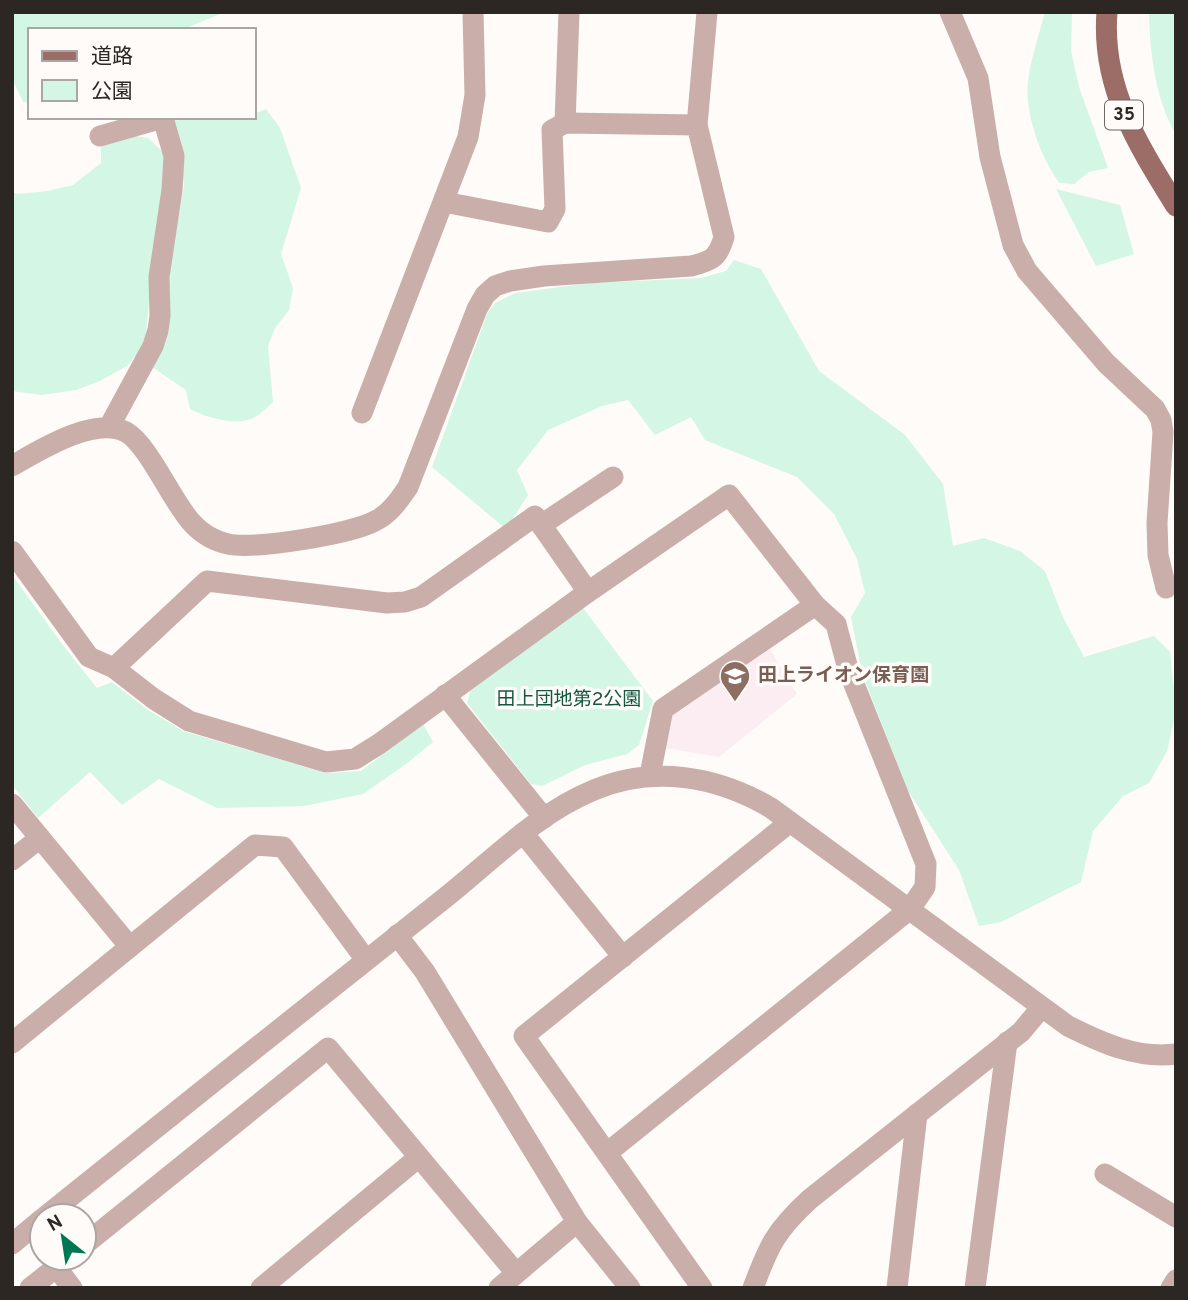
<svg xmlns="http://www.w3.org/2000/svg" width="1188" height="1300" viewBox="0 0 1188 1300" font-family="Overpass,'Noto Sans JP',sans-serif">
  <rect width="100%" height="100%" fill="#fefbf8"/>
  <path fill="#fcedf2" d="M769,648L797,694L719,757L659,747L671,713Z"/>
  <g fill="#d3f6e5">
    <path d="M12,12H225L181,30H30V103L23,102L12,78Z"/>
    <path d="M1045,12H1072L1071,51L1079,87L1108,168L1089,172L1074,184L1060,183C1041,160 1024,111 1028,81C1031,58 1039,35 1045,12Z"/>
    <path d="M1149,12H1176V135C1155,98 1150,54 1149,12Z"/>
    <path d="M266,109L280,128L301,188L281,254L293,288L289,310L275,328L268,346L273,402C267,407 262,413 255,417C238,427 207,418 190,409L186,390L152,367L184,186L181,158L169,117H254V114Z"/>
    <path d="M131,135L148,138L161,150L168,170L156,226L145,345L127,366L100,381L76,390L42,395L12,391V192L17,194L48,191L73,185L101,163V144Z"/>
    <path d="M1056,189L1120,205L1134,254L1096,266Z"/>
    <path d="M734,260L761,269L819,371L905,435L943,484L953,546L984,538L1020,551L1045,571L1062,615L1084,657L1154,636L1170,652L1176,711L1167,751L1149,783L1123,796L1093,831L1081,882L1001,922L979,926L959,870L907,789L862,673L851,617L865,593L857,559L834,514L797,477L705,440L691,417L655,435L628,400L602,406L548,430L517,470L528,495L506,529L432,467L487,314L495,303L515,293L591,283L701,278L726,271Z"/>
    <path d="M12,575L65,648L97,688L112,682L148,710L183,731L326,773L361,771L423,724L433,742L406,764L363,794L304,806L217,808L159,779L122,805L90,772L38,818L12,785Z"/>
    <path d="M583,608L653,701L639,745L627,754L585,765L542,786L531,784L467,703L472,685Z"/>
  </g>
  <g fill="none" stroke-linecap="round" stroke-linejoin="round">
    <g stroke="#c9aeaa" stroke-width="21">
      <path d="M950,12L978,78L990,157L1013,245L1027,271L1106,363L1155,409L1161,420L1163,432L1157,523L1158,555L1166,588"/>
      <path d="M565,123L569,12"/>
      <path d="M697,125L707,12"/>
      <path d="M100,136L163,118L174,156L172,190L159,277L160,316L158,330L153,346L109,427"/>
      <path d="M362,413L468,137L475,95L473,12"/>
      <path d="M12,466C40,450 94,416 126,432C148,444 173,503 192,523C202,534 214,541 228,544C254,550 351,534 375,521C390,514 399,500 408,487L477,309L485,295L495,286L510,281L544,276L691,266C712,261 718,258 724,237L697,125L565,123L552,130L555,209L548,222L444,202"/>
      <path d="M541,525L613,477"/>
      <path d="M12,551L89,657L114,668L154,699L189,721L326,762L355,759L379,744L588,592L729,495L815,605L836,624L848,669L926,864L925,887L910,909L607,1153"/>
      <path d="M114,668L207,581L387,603L405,602L421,597L535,516L588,592"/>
      <path d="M445,695L544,818"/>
      <path d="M650,775L663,709L815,605"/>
      <path d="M12,804L130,947"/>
      <path d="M523,833L623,957"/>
      <path d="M12,860L40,838"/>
      <path d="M397,935L425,972L577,1222L630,1288"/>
      <path d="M12,1043L255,845L283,847L366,960"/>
      <path d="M1105,1174L1176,1217"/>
      <path d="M84,1245L328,1048L516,1273"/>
      <path d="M56,1267L72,1288"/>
      <path d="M30,1288L68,1258"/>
      <path d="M261,1288L419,1157"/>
      <path d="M499,1288L577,1222"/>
      <path d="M702,1288L524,1036L790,822"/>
      <path d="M753,1288C769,1245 776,1230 810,1199L1021,1032L1041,1008"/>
      <path d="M897,1288L917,1114"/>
      <path d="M975,1288L1007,1042"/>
      <path d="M1171,1288L1176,1280"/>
    </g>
    <g stroke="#c9aeaa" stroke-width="21">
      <path d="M46,1216C176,1112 305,1008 436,905C487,866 533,815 594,790C653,765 717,776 771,808L1068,1026C1102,1043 1137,1059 1176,1054"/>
      <path d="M12,1244L42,1219"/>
    </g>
    <path stroke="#9b6d66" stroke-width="21" d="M1107,12C1101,87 1138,145 1176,206"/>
  </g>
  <defs>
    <g id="school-pin" transform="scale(1.575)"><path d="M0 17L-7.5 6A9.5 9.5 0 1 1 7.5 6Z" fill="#8d6e63" stroke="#fefbf8"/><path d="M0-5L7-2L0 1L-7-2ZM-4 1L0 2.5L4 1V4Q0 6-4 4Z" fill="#fff"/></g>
  </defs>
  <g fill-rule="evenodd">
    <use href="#school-pin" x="735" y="676"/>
  </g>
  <g text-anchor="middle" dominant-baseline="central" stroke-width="7" stroke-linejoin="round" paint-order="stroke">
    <rect fill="#fefbf8" stroke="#6c6763" stroke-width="2" x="1105" y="100.5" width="38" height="29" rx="5"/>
    <g font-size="18" font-weight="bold" fill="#2d2723">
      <text x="1124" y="115">35</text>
    </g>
    <g font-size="19" font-weight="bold" fill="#785e54" stroke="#fefbf8" text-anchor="start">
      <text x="758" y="676">田上ライオン保育園</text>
    </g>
    <g font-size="19" fill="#10593f" stroke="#fefbf8">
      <text x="569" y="700">田上団地第2公園</text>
    </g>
  </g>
  <rect width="1188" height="1300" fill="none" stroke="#2d2723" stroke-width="28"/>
  <rect x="28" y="28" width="228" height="91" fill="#fefbf8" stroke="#aaa6a3" stroke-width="2"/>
  <rect x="42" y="51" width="35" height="10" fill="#9b6d66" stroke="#aaa6a3" stroke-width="2"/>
  <text x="91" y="63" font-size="21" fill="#2d2723">道路</text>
  <rect x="42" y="80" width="35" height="21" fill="#d3f6e5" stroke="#aaa6a3" stroke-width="2"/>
  <text x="91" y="98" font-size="21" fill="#2d2723">公園</text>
  <g transform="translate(63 1237) rotate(330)"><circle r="33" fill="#fefbf8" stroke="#aaa6a3" stroke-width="2"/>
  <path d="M0-5L12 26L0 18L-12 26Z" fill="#007754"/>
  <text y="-10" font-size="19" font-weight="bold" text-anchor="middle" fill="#2d2723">N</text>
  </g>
</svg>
